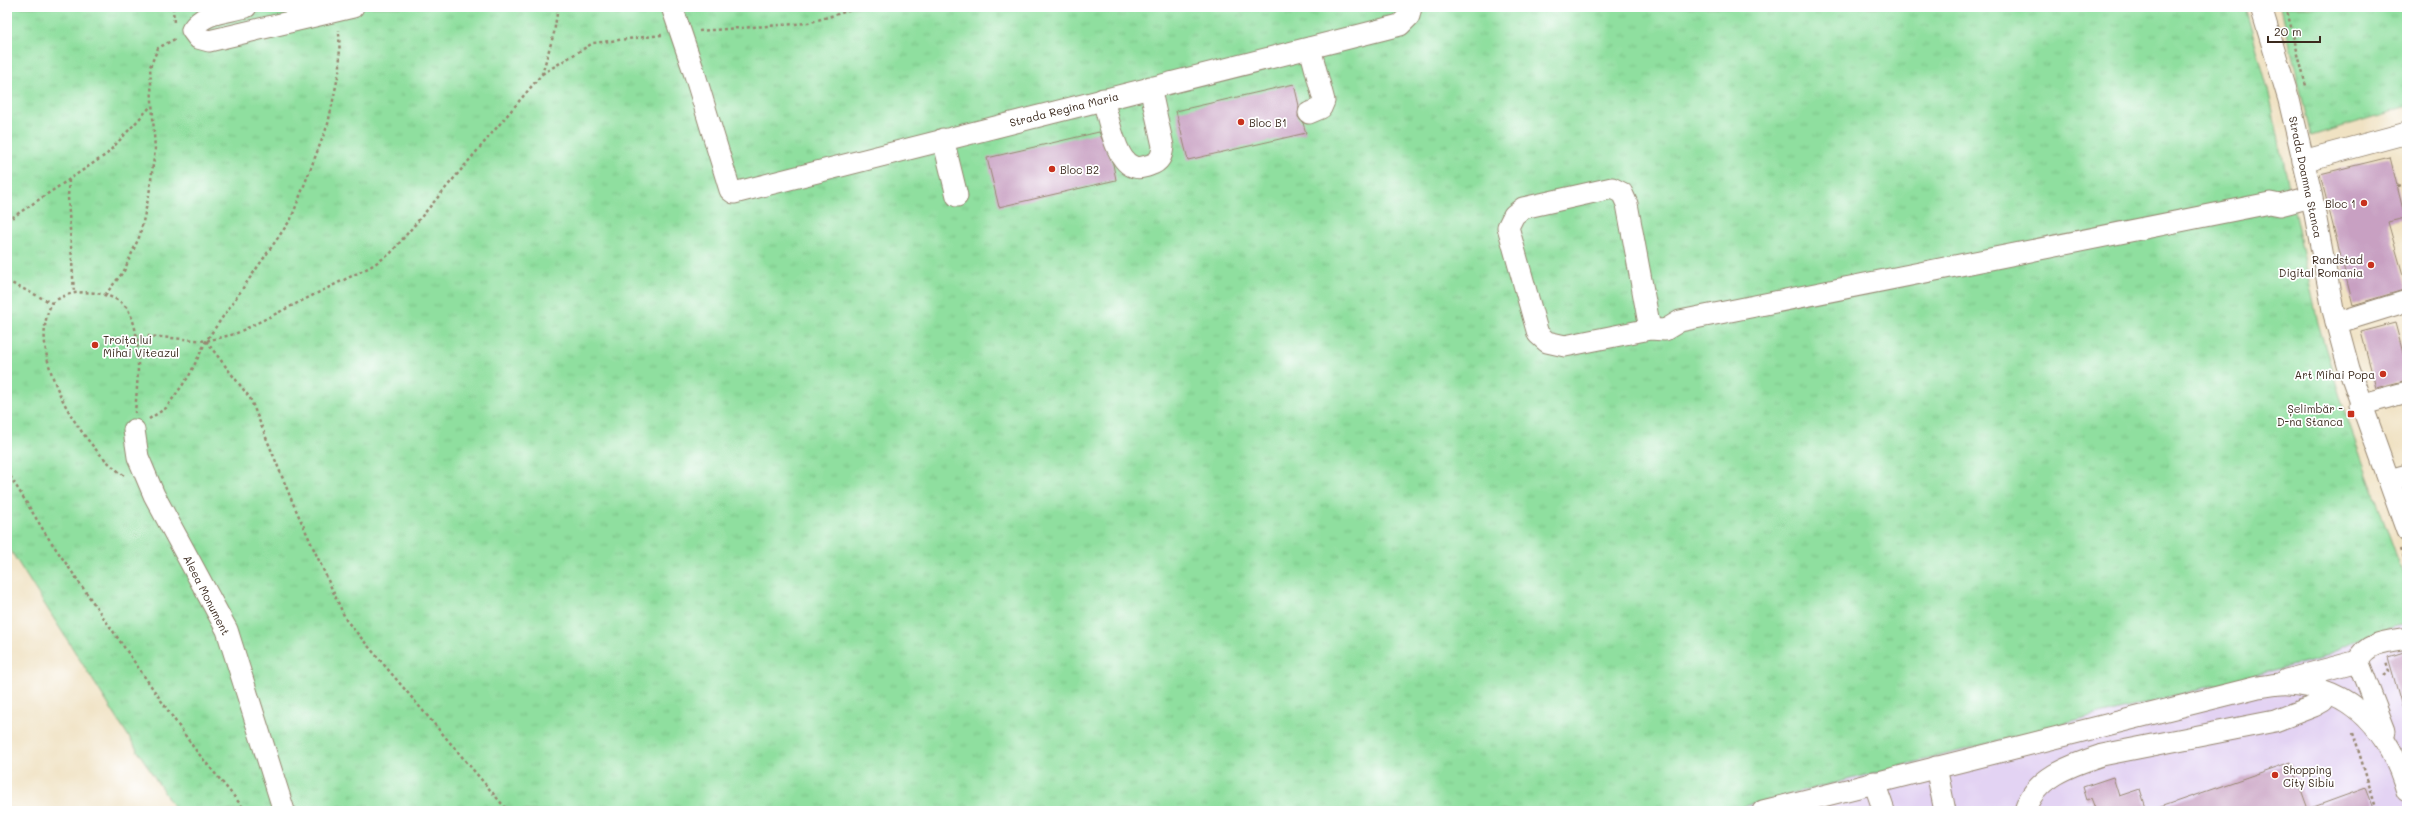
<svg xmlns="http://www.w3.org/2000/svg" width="2414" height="818" viewBox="0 0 2414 818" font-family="Mali,sans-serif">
  <defs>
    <pattern id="grass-tufts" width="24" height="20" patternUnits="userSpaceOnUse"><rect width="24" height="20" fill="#8fdf9f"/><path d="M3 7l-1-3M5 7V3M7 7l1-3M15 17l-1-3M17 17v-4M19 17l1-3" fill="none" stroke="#7cc088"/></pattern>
  </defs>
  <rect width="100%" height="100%" fill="#fff"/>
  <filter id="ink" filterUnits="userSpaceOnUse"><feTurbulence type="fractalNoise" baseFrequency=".025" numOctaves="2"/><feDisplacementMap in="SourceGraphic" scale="8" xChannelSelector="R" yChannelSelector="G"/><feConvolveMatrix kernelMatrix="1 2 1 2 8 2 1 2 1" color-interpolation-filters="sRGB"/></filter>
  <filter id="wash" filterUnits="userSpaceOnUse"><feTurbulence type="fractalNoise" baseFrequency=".012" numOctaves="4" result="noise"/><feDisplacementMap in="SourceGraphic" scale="16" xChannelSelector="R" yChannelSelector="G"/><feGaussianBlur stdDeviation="0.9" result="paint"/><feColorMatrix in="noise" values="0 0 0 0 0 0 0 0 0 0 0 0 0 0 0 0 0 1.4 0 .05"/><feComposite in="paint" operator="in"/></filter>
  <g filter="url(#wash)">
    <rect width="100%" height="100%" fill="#f0e2c3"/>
    <path fill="#e3d3f3" d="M2407,624V811H1726L2325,657L2347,643L2379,630Z"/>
    <g fill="url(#grass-tufts)" stroke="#65845e">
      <path d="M7,7H2245L2268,89L2318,323L2344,410L2407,585V624C2376,630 2351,640 2325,657L1726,811H176L7,545Z"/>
      <path d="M2281,7H2407V107L2311,136Z"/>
    </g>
    <g id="blocks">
      <g fill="#c8a0c2">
        <path d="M1294,84L1299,106L1298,117L1303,123L1306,133L1188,160L1176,111Z"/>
        <path d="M1099,132L1113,164L1116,180L999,207L987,158Z"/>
        <path d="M2390,157L2405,218L2388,222L2407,289L2353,305L2320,174Z"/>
        <path d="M2395,323L2407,368V380L2376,388L2361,332Z"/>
        <path d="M2407,651V709L2403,710L2388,657Z"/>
        <path d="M2291,762L2308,809L2366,788L2375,811H2155V809Z"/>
        <path d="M2113,777L2119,796L2140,789L2147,811H2096L2091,798L2087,800L2083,787Z"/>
      </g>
    </g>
  </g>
  <g filter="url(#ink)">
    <use href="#blocks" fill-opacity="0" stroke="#968670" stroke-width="1"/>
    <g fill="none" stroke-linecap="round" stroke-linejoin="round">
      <g stroke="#968670" stroke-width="23">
        <g id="minor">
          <path d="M246,7C227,12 203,12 192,30L198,38L209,41L353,7"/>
          <path d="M672,7L695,75L730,190L734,193L1400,25L1409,16L1411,7"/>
          <path d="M2261,7L2289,100L2311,193L2333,310L2349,369L2407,531"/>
          <path d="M1103,99C1108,116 1115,159 1132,166C1137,169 1145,167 1150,165C1160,162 1162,156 1163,146L1150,87"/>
          <path d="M1309,113L1321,108L1324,101L1310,48"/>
          <path d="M943,139L957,196"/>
          <path d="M2303,161L2407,133"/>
          <path d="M2336,323L2407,301"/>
          <path d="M1650,329L1627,204L1622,193L1612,188L1523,208L1514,215L1508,227L1538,334L1547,342L1565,346L1650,329L1665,330L1680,321L2270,203L2280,205L2311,197"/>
          <path d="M2360,405L2407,392"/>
          <path d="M134,430L138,457L154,495L227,630L284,811"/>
          <path d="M2389,480L2407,475"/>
          <path d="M2358,661L2385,731"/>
          <path d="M2286,680L2358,661C2366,642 2389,641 2407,638"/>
          <path d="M1936,767L1945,811"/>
          <path d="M1874,782L1884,811"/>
          <path d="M1763,811L2258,687C2268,686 2279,683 2289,684C2354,688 2390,733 2407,791"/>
          <path d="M2025,811C2034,777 2072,765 2102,755L2275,721L2314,706L2323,701L2328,693"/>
        </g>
      </g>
      <g stroke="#968670" stroke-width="2.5" stroke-dasharray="3 3" stroke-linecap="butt">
        <path d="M173,7L174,24"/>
        <path d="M2286,7L2306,86"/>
        <path d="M699,31L808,23L861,7"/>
        <path d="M542,74L593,43L662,35"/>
        <path d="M69,180L68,197L74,293"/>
        <path d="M2397,187L2407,184"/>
        <path d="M7,221L107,154L151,106"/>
        <path d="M7,281L52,303C24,354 81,447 125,476"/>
        <path d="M105,295L124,271L140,235L149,195L155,150L150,67L158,48L175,39"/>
        <path d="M52,303C65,293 79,291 96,293C106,295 118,298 126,307C144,331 137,385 135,413"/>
        <path d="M136,340L148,336L206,341L235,334L370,267L390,254L542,74L554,33L558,7"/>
        <path d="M206,341L250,398L292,501L346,620L508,811"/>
        <path d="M149,419L166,408L189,376L206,341L291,219L328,124L340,67L339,30"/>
        <path d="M7,471L47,536L194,748L246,811"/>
        <path d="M2401,549L2407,566"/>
        <path d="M2384,676L2389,672L2386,662"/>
        <path d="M2353,733L2377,811"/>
      </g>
      <use href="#minor" stroke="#fff" stroke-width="21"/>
    </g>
  </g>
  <g fill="#c8321e" stroke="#fff" stroke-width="1.5">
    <circle cx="1241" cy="122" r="4"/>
    <circle cx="1052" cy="169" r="4"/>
    <circle cx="2364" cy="203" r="4"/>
    <circle cx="2371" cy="265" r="4"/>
    <circle cx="95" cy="345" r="4"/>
    <circle cx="2383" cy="374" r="4"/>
    <rect x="2347" y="410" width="8" height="8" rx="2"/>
    <circle cx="2275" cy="775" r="4"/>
  </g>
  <g text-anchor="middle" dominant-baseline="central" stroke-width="3.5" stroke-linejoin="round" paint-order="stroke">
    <g font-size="11" fill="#3b2a1e" stroke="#fff">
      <text transform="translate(1064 109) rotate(-14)">Strada Regina Maria</text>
      <text transform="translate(2306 177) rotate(78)">Strada Doamna Stanca</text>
      <text transform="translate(207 595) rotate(63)">Aleea Monument</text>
    </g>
    <g font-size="11" fill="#3b2a1e" stroke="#fff" text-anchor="start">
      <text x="1249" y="122">Bloc B1</text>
      <text x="1060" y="169">Bloc B2</text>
      <text x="2356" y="203" text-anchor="end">Bloc 1</text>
      <text x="2363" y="259" text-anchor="end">Randstad<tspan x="2363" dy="13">Digital Romania</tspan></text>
      <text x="103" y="339">Troița lui<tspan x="103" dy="13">Mihai Viteazul</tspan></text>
      <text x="2375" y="374" text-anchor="end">Art Mihai Popa</text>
      <text x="2343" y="408" text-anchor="end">Șelimbăr -<tspan x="2343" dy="13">D-na Stanca</tspan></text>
      <text x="2283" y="769">Shopping<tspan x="2283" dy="13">City Sibiu</tspan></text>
    </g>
  </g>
  <rect width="2414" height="818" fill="none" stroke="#fff" stroke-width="24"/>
  <path d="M2268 36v6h52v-6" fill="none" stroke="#3b2a1e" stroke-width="2"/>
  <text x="2274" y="36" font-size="12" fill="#3b2a1e" stroke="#ffffff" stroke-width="3" paint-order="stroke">20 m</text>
</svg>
